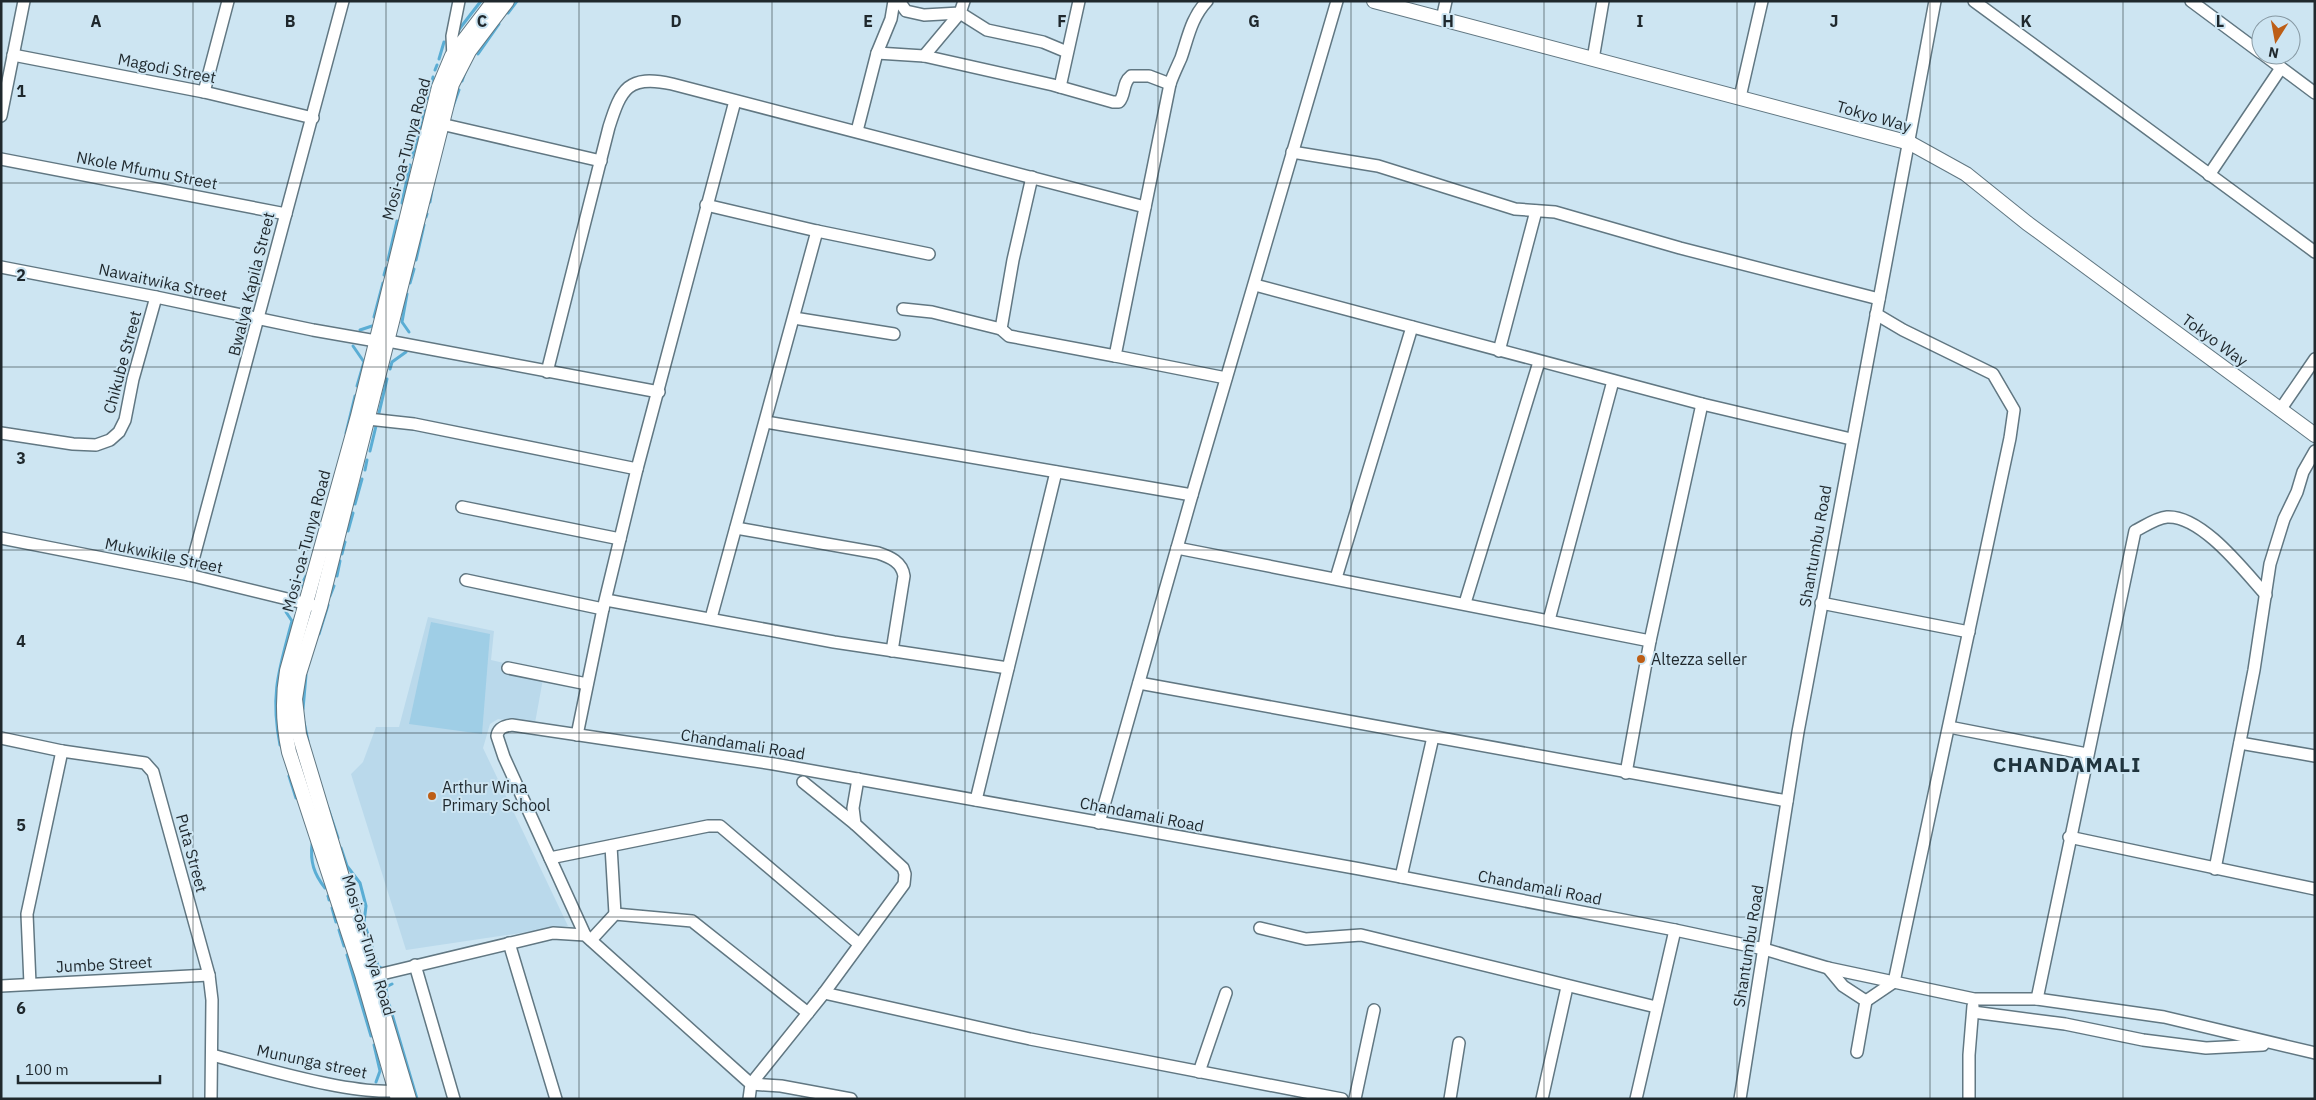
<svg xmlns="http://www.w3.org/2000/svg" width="2316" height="1100" viewBox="0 0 2316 1100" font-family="'IBM Plex Sans',sans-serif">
  <rect width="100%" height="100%" fill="#cde5f2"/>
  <path fill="#bad9eb" d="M428,617L494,631L491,660L504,663L503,671L543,679L535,723L498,719L490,724L483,748L568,926L406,950L351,774L363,762L376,727H399Z"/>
  <path fill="#9fcee6" d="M431,622L490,634L482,734L409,724Z"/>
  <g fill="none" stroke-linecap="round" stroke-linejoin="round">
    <g stroke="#5aadd4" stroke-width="3">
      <path d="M508,13L517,1"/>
      <path d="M457,32L481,1"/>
      <path d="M478,54L499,24"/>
      <path d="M439,59L444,42"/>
      <path d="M435,70L437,65"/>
      <path d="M462,81L465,72"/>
      <path d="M428,99L433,77"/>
      <path d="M453,106L459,90"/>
      <path d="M420,128L425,111"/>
      <path d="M412,157L418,136"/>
      <path d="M430,202L432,190"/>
      <path d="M402,203L410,165"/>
      <path d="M426,217L427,214"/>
      <path d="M388,260L397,221"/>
      <path d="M416,260L424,225"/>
      <path d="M384,275L386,268"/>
      <path d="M410,283L414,269"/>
      <path d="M407,294L402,322L409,332"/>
      <path d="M374,317L383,283"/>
      <path d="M360,330L372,326"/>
      <path d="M353,346L364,362L357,386"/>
      <path d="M390,369L392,362L406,352"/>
      <path d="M379,413L387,379"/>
      <path d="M346,433L355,396"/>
      <path d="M370,451L376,426"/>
      <path d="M365,470L367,460"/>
      <path d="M355,504L362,479"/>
      <path d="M348,531L353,513"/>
      <path d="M342,554L345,542"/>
      <path d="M337,576L340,561"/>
      <path d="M291,591L299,590L306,576"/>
      <path d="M330,596L334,586"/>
      <path d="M319,634L328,605"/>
      <path d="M303,709L306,675"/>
      <path d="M304,722L308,741"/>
      <path d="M280,745C270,694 279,670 292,621L286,612"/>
      <path d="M289,776L296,798"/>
      <path d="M328,808L338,838"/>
      <path d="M312,844C310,862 314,874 325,888"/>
      <path d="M341,848L347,866L360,883L366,906L364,922L378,966L383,969"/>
      <path d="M328,896L329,900"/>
      <path d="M332,908L336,922"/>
      <path d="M339,930L344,946"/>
      <path d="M347,955L371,1036"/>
      <path d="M392,984L386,987L387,997L417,1099"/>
      <path d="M374,1045L380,1071L376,1082"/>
      <path d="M380,1098L381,1099"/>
    </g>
    <g stroke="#617782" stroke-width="14">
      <g id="minor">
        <path d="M899,1L906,11L924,15L960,13L987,30L1043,42L1067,52"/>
        <path d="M1207,1C1191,18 1188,38 1181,58C1177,67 1173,75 1170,84L1115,356L1226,378"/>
        <path d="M1974,1L2315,252"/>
        <path d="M2191,1L2261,53"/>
        <path d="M1442,19L1446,1"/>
        <path d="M877,53L924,56L1053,85L1113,102H1119C1126,94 1122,83 1131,76H1149L1170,84"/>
        <path d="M13,55L204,92L313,118"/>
        <path d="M2264,55L2315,93"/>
        <path d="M924,56L960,13L964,1"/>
        <path d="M453,58L452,36L459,1"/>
        <path d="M1593,59L1603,1"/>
        <path d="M1060,87L1079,1"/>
        <path d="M204,92L228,1"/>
        <path d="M1740,97L1762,1"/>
        <path d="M1,116L24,1"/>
        <path d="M441,124L601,161"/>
        <path d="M857,131L877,53L891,19L894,1"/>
        <path d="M1292,152L1378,166L1515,209L1555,212L1680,248L1879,299"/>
        <path d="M1,159L286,214"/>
        <path d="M2209,175L2281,68"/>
        <path d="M1032,177L1013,260L1001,329L1009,336L1115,356"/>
        <path d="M706,205L817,231L711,618"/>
        <path d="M817,231L929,254"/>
        <path d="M1,267L156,297L313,330L376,341H388L659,392"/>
        <path d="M1255,285L1702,404L1851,439"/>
        <path d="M903,309L932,312L1001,329"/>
        <path d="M794,318L894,334"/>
        <path d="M1499,351L1536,211"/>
        <path d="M547,372L609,127C621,89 628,74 672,84L1145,207"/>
        <path d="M2280,410L2315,359"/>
        <path d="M368,419L414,424L637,469"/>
        <path d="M766,422L1192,495"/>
        <path d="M1,433L73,444L96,445L110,440L119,432L125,420L133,379L156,297"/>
        <path d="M462,507L620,539"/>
        <path d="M736,528L878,553C890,557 902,562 904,576L892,651"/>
        <path d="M1,538L189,575L320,607"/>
        <path d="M1177,548L1650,641"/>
        <path d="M189,575L343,1"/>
        <path d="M1336,578L1412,327"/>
        <path d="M466,580L603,609"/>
        <path d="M606,600L834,642L1008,668"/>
        <path d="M1465,603L1539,362"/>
        <path d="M1821,603L1969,632"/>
        <path d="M1549,620L1613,381"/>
        <path d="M508,668L587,684"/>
        <path d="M1139,683L1787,801"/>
        <path d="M1949,727L2087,754"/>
        <path d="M577,735L603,609L637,469L735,101"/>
        <path d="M1,738L62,751L145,763L153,772L209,975L212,1000L211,1099"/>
        <path d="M2240,743L2315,756"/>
        <path d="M1626,773L1650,641L1702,404"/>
        <path d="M803,782L855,824"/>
        <path d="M976,800L1056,472"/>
        <path d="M1099,823L1192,495L1337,1"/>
        <path d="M2069,837L2315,889"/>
        <path d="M611,846L615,914"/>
        <path d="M550,858L708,826H720L859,944"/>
        <path d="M2215,869L2254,670L2270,564L2284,519L2297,492L2303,472L2315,451"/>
        <path d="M1401,877L1433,737"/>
        <path d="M1260,928L1306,939L1361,935L1656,1007"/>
        <path d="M585,935L504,757L497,736C498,728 504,726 512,725L774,764L1360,869L1675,930L1764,949L1828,968L1974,999H2037L2164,1017L2315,1053"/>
        <path d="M591,940L615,914L692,921L808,1013"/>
        <path d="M509,943L556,1099"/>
        <path d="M415,965L454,1099"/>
        <path d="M1828,968L1843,986L1866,1001"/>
        <path d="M365,978L553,933L585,935L751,1084L749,1099"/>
        <path d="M30,984L27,914L62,751"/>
        <path d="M1,986L209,975"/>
        <path d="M824,993L1030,1039L1342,1099"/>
        <path d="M2037,999L2135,531C2145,526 2156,518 2167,517C2202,515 2245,572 2266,595"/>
        <path d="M1866,1001L1894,982L2010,438L2014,410L1993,374L1903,330L1876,314"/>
        <path d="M1973,1012L2065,1024L2143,1040L2206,1048L2263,1045"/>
        <path d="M1857,1052L1866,1001"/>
        <path d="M212,1055C255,1066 366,1100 404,1089"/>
        <path d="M1199,1072L1226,993"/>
        <path d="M751,1084L824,993L904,884L905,874L903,868L855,824L853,808L858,779"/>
        <path d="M751,1084L781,1086L851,1099"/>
        <path d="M1355,1099L1374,1010"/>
        <path d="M1450,1099L1459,1043"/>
        <path d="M1542,1099L1567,987"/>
        <path d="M1636,1099L1675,930"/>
        <path d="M1740,1099L1798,732L1935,1"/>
        <path d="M1969,1099V1055L1973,1006"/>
      </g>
    </g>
    <g stroke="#617782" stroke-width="16">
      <g id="major">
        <path d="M1374,1L1910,143L1966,174L2027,223L2315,435"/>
        <path d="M398,1099L362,974L289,752C283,724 282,699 287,671L358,416L439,87L452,56L494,1"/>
        <path d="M409,1099L299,734L295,699L299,674L320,607L452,84L469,51L507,1"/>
      </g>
    </g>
    <use href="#minor" stroke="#fff" stroke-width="11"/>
    <use href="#major" stroke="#fff" stroke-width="14"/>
  </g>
  <path fill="none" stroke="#1f282d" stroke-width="1" stroke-opacity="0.55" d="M193,1V1099M386,1V1099M579,1V1099M772,1V1099M965,1V1099M1158,1V1099M1351,1V1099M1544,1V1099M1737,1V1099M1930,1V1099M2123,1V1099M1,183H2315M1,367H2315M1,550H2315M1,733H2315M1,917H2315"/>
  <g fill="#bd5e16" stroke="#cde5f2" stroke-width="2">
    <circle cx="1641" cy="659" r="5"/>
    <circle cx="432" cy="796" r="5"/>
  </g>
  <g text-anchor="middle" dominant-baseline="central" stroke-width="4" stroke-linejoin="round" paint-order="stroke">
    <g font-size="16" fill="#1f282d" stroke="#cde5f2">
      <text transform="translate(167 68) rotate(11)">Magodi Street</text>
      <text transform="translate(1874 116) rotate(16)">Tokyo Way</text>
      <text transform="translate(406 149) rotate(-75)">Mosi-oa-Tunya Road</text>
      <text transform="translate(147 170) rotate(11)">Nkole Mfumu Street</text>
      <text transform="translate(163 282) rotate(12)">Nawaitwika Street</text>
      <text transform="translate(251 284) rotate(-76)">Bwalya Kapila Street</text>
      <text transform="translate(2215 340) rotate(36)">Tokyo Way</text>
      <text transform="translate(122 362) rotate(-75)">Chikube Street</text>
      <text transform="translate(306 541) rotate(-75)">Mosi-oa-Tunya Road</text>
      <text transform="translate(1815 546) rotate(-80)">Shantumbu Road</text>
      <text transform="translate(164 555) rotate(12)">Mukwikile Street</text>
      <text transform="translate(743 744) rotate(9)">Chandamali Road</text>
      <text transform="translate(1142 814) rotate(11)">Chandamali Road</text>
      <text transform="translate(192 853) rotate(75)">Puta Street</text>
      <text transform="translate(1540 887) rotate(11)">Chandamali Road</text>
      <text transform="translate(369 945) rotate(73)">Mosi-oa-Tunya Road</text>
      <text transform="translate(1748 946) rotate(-81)">Shantumbu Road</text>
      <text transform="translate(104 964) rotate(-3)">Jumbe Street</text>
      <text transform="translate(312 1061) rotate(12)">Mununga street</text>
    </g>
    <g font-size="16" fill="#1f282d" stroke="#cde5f2" text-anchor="start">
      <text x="1651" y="659">Altezza seller</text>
      <text x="442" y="787">Arthur Wina<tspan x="442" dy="18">Primary School</tspan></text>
    </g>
    <g font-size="21" font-weight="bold" letter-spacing="1" fill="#20343e" stroke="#cde5f2">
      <text x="2067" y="764">CHANDAMALI</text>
    </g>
  </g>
  <g font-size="16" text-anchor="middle" font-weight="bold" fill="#1f282d" stroke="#cde5f2" stroke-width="4" stroke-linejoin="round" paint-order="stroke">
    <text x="96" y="27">A</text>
    <text x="290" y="27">B</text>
    <text x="482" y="27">C</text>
    <text x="676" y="27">D</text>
    <text x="868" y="27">E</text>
    <text x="1062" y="27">F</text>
    <text x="1254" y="27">G</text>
    <text x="1448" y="27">H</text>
    <text x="1640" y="27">I</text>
    <text x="1834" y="27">J</text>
    <text x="2026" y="27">K</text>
    <text x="2220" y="27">L</text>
    <text x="21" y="97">1</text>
    <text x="21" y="281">2</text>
    <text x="21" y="464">3</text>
    <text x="21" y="647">4</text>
    <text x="21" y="831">5</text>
    <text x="21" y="1014">6</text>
  </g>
  <rect width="2316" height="1100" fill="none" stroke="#1f282d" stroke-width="5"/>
  <g transform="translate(2276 40) rotate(191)"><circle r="24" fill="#cde5f2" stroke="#8799a3"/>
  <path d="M0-4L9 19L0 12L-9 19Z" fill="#bd5e16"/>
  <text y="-8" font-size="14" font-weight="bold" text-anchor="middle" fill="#1f282d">N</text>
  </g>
  <path d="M18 1075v8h142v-8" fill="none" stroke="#1f282d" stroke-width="2.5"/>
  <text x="25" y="1075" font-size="15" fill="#1f282d" stroke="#cde5f2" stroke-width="4" paint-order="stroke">100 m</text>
</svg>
